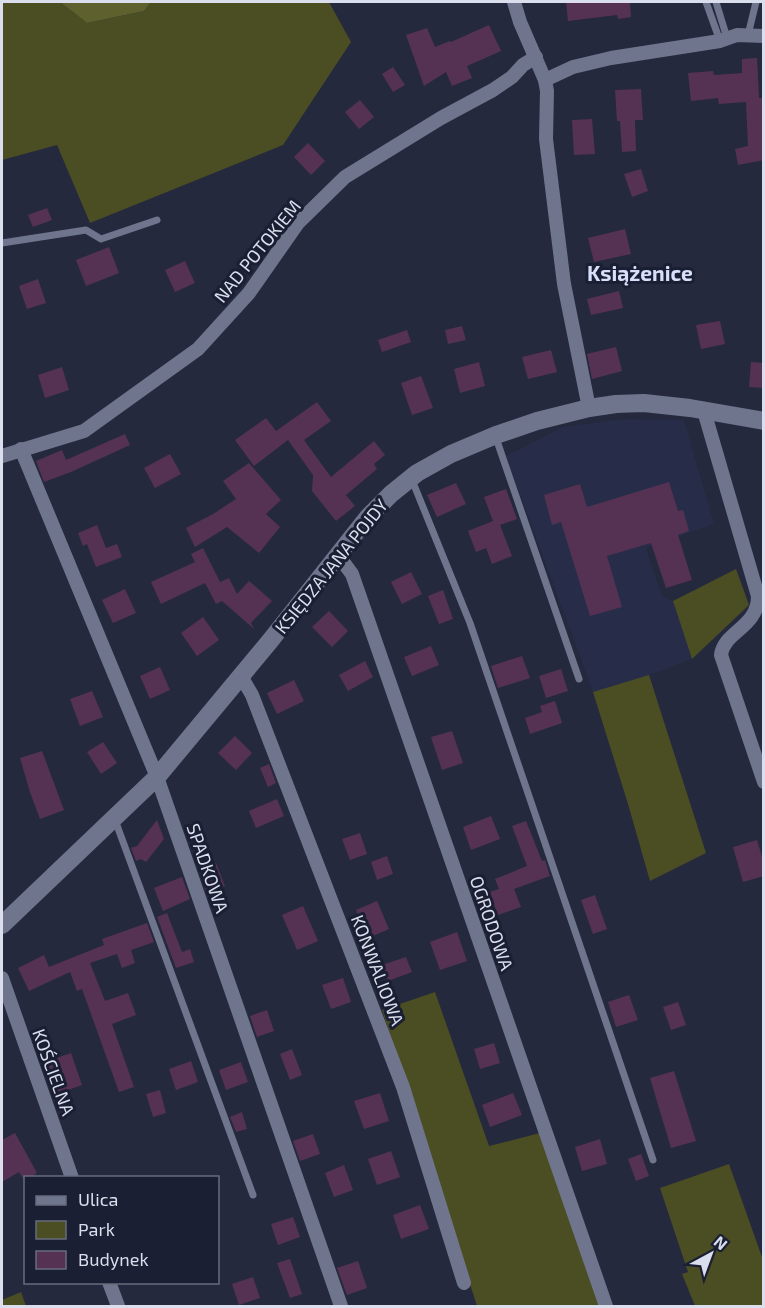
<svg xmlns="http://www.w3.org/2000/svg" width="765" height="1308" viewBox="0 0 765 1308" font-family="'Exo 2',sans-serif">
  <rect width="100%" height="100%" fill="#24293d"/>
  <path fill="#272d48" d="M622,419L684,420L714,524L646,548L662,596L673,601L692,659L649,675L684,786L628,804L593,692L506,456L563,427Z"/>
  <g fill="#4b4d23">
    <path d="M2,2H60L87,23L144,11L151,2H329L351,42L283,145L90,223L57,145L2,160Z"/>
    <path d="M736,569L749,605L692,659L673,601Z"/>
    <path d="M649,675L706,853L650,881L628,804L593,692Z"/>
    <path d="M435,992L489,1146L540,1133L602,1306H477L382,1010Z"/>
    <path d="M729,1164L763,1260V1306H695L682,1274L688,1272L660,1188Z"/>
    <path d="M21,1292L26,1306H2V1300Z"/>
  </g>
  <path fill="#5e612e" d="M60,2H151L144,11L87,23Z"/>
  <g fill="#553254">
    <path d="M566,2H630L631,17L618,19L617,15L568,21Z"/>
    <path d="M489,25L501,51L467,66L472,78L452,86L446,72L424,86L406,35L427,28L435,47L450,41L451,42Z"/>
    <path d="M757,58L759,98H764V160L738,165L735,149L748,146L746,102L719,104L718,98L691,101L688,73L713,71L714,75L742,73V59Z"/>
    <path d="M393,67L405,85L393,92L382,74Z"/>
    <path d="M641,89L643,120H635L636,151L622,152L620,121H617L615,90Z"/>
    <path d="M360,100L374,117L359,129L345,112Z"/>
    <path d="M592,119L595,154L574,155L572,120Z"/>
    <path d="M308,143L325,161L311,175L294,157Z"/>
    <path d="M641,169L648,191L632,197L624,174Z"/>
    <path d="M47,208L52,220L33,227L28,215Z"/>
    <path d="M625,229L631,254L594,262L588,238Z"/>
    <path d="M109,247L119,273L86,286L76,260Z"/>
    <path d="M185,261L195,283L175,292L165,270Z"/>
    <path d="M38,279L46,303L27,309L19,286Z"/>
    <path d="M619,291L623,308L591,315L587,299Z"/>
    <path d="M720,321L725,344L701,349L696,325Z"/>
    <path d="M462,326L466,340L448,344L445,330Z"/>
    <path d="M407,330L411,342L382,352L378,340Z"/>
    <path d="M616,347L622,371L592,379L587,354Z"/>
    <path d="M551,350L557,372L528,379L522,357Z"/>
    <path d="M479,362L485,386L460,393L454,369Z"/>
    <path d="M751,362L764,363V388L749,387Z"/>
    <path d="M62,367L69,390L45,398L38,375Z"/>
    <path d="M421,376L433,408L412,415L401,383Z"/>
    <path d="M317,402L331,421L304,440L331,477L374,441L385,455L374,464L377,469L346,495L355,506L336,521L312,491L313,475L288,440L254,466L235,440L266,418L276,431Z"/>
    <path d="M125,434L130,445L71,472L44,482L36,461L62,450L66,460Z"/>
    <path d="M170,454L181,474L155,488L144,468Z"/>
    <path d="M249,463L281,500L266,514L280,527L259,553L227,527L195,547L186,528L213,514L236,499L223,481Z"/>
    <path d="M669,482L678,511L683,510L689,531L678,535L692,580L666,588L651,543L607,556L622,607L590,616L561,522L552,525L544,495L580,484L587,507Z"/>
    <path d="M456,483L466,504L437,517L427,495Z"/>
    <path d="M506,489L517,519L500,525L512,556L492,564L486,548L476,552L468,531L493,521L484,497Z"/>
    <path d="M97,525L106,548L117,544L122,557L96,567L87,544L83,546L78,533Z"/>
    <path d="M203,548L220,582L229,578L237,594L249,581L272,601L251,623L254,629L222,601L216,604L205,583L161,604L151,582L195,562L191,554Z"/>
    <path d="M411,572L422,594L402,604L391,582Z"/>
    <path d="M125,589L136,613L113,623L102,600Z"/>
    <path d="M443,590L453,619L439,624L428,596Z"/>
    <path d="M329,611L348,631L332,647L312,627Z"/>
    <path d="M203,617L219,640L197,656L181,633Z"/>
    <path d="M431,646L439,665L412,676L404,657Z"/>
    <path d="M522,656L530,678L498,688L491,666Z"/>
    <path d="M365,661L373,677L348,691L339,675Z"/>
    <path d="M160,667L170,690L150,699L140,676Z"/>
    <path d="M561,669L568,691L546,698L539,676Z"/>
    <path d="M294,680L304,701L277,714L267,693Z"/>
    <path d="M92,691L103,717L80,726L70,699Z"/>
    <path d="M555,701L562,723L530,734L525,718L542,712L540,706Z"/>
    <path d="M452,731L463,763L442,770L431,737Z"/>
    <path d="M235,736L252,753L236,770L218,753Z"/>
    <path d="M103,742L117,763L101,774L87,752Z"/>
    <path d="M42,751L64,810L40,819L30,792L20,758Z"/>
    <path d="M269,764L276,783L268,787L260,768Z"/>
    <path d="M277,799L284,816L256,828L249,811Z"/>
    <path d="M491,816L500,839L471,850L463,827Z"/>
    <path d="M157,820L164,839L146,862L141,859L136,861L131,848L137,846Z"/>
    <path d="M526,821L542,861L545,860L550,876L514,889L521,907L498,915L489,892L499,889L495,879L527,866L512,826Z"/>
    <path d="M360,833L367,854L350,860L342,839Z"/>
    <path d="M757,840L764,863V876L743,882L733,847Z"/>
    <path d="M387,856L393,874L377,880L371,862Z"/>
    <path d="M216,863L225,886L207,893L199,870Z"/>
    <path d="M182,877L190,899L163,911L154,888Z"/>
    <path d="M595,895L607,929L593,934L581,900Z"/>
    <path d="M377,901L389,929L368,938L356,910Z"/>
    <path d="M303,906L318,941L297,950L282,915Z"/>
    <path d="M167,913L182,952L190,949L194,962L176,968L157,917Z"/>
    <path d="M147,923L154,942L131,950L135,963L122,968L117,954L90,963L105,1001L128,993L136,1015L112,1024L134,1087L119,1092L82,989L77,991L70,972L29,991L18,968L44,955L49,967L104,945L102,939Z"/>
    <path d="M457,932L467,961L440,970L430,942Z"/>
    <path d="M406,957L412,972L388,981L382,965Z"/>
    <path d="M343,978L351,1002L331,1009L322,985Z"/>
    <path d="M629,995L638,1020L616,1027L608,1002Z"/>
    <path d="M678,1002L686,1025L671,1030L663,1007Z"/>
    <path d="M267,1010L274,1031L257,1037L250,1016Z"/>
    <path d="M494,1043L500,1063L480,1069L474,1049Z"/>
    <path d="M292,1049L302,1075L290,1080L280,1054Z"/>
    <path d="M71,1053L82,1085L57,1094L45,1062Z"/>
    <path d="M191,1061L198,1082L176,1090L169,1069Z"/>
    <path d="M241,1062L248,1082L226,1090L219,1070Z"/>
    <path d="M674,1071L696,1141L671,1148L650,1078Z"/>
    <path d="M160,1090L166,1113L153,1117L146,1094Z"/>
    <path d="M380,1093L389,1121L364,1129L354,1101Z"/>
    <path d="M513,1093L522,1115L490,1127L482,1105Z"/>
    <path d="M242,1112L247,1129L236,1132L230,1117Z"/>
    <path d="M15,1133L37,1173L29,1178H26L24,1180L19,1172L2,1182V1140Z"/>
    <path d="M313,1134L320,1154L300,1161L293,1141Z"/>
    <path d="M600,1139L607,1164L582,1171L575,1147Z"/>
    <path d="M391,1151L400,1177L377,1185L368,1159Z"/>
    <path d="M641,1154L649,1176L636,1181L628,1159Z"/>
    <path d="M344,1165L353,1190L334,1197L325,1173Z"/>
    <path d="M420,1205L429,1229L401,1239L393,1215Z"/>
    <path d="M293,1217L300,1237L278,1245L271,1224Z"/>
    <path d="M290,1259L302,1294L290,1298L277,1263Z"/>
    <path d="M358,1261L367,1288L347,1295L337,1268Z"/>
    <path d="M253,1277L260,1298L239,1305L232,1284Z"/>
  </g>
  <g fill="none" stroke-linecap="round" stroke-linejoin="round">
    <g stroke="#6e758d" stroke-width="7">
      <path d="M706,2L720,41"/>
      <path d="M716,2L727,38"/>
      <path d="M748,35L756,2"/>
      <path d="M2,243L86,230L101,239L157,220"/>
      <path d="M496,438L579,679"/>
      <path d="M412,480L470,623L653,1160"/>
      <path d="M115,820L253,1195"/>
    </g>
    <g stroke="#6e758d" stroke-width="14">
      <path d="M514,2L520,22L545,80L547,91L546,139L564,284L589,408"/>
      <path d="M545,80L573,67L611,58L720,41L737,35L764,36"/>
      <path d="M704,411L758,596C758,628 724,631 721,655L764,782"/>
      <path d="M21,449L157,777L341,1306"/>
      <path d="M2,456L84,431L198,349L249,293L298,223L345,177L441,118L493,90L512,77L523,65L536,57"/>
      <path d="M338,555L352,574L606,1306"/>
      <path d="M241,676L252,695L403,1087L464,1283"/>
      <path d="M2,978L72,1178"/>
      <path d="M109,1282L118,1306"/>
    </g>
    <path stroke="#6e758d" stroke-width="18" d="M2,925L157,777L270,641L368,517L391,494L417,473L451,454L496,435L537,421L589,408L616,404L644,403L690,408L764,421"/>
  </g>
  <g text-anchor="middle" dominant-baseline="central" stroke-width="6" stroke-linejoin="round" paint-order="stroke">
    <g font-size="18" fill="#dbdfed" stroke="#1a1f33">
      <text transform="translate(257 251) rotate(-51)">NAD POTOKIEM</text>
      <text transform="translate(331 566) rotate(-51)">KSIĘDZA JANA POJDY</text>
      <text transform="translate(208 868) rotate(71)">SPADKOWA</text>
      <text transform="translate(492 923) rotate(71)">OGRODOWA</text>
      <text transform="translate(378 970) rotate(69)">KONWALIOWA</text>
      <text transform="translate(54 1072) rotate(70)">KOŚCIELNA</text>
    </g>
    <g font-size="21" font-weight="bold" fill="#d7dffa" stroke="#1a1f33">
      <text x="640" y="272">Książenice</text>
    </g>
  </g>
  <rect width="765" height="1308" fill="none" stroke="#dbdfed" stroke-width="6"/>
  <rect x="24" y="1176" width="195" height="108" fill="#1a1f33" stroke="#676c7d" stroke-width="1.5"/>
  <rect x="36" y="1196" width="30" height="9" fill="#6e758d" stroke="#676c7d" stroke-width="1.5"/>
  <text x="78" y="1206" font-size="18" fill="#dbdfed">Ulica</text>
  <rect x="36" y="1221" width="30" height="18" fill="#4b4d23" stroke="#676c7d" stroke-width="1.5"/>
  <text x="78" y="1236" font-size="18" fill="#dbdfed">Park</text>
  <rect x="36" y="1251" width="30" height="18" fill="#553254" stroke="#676c7d" stroke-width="1.5"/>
  <text x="78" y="1266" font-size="18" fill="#dbdfed">Budynek</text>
  <g transform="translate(711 1254) rotate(41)" stroke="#1a1f33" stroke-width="4.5" paint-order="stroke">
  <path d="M0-4.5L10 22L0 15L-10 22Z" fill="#dbdfed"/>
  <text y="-9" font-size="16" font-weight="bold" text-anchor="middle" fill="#dbdfed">N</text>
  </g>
</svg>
